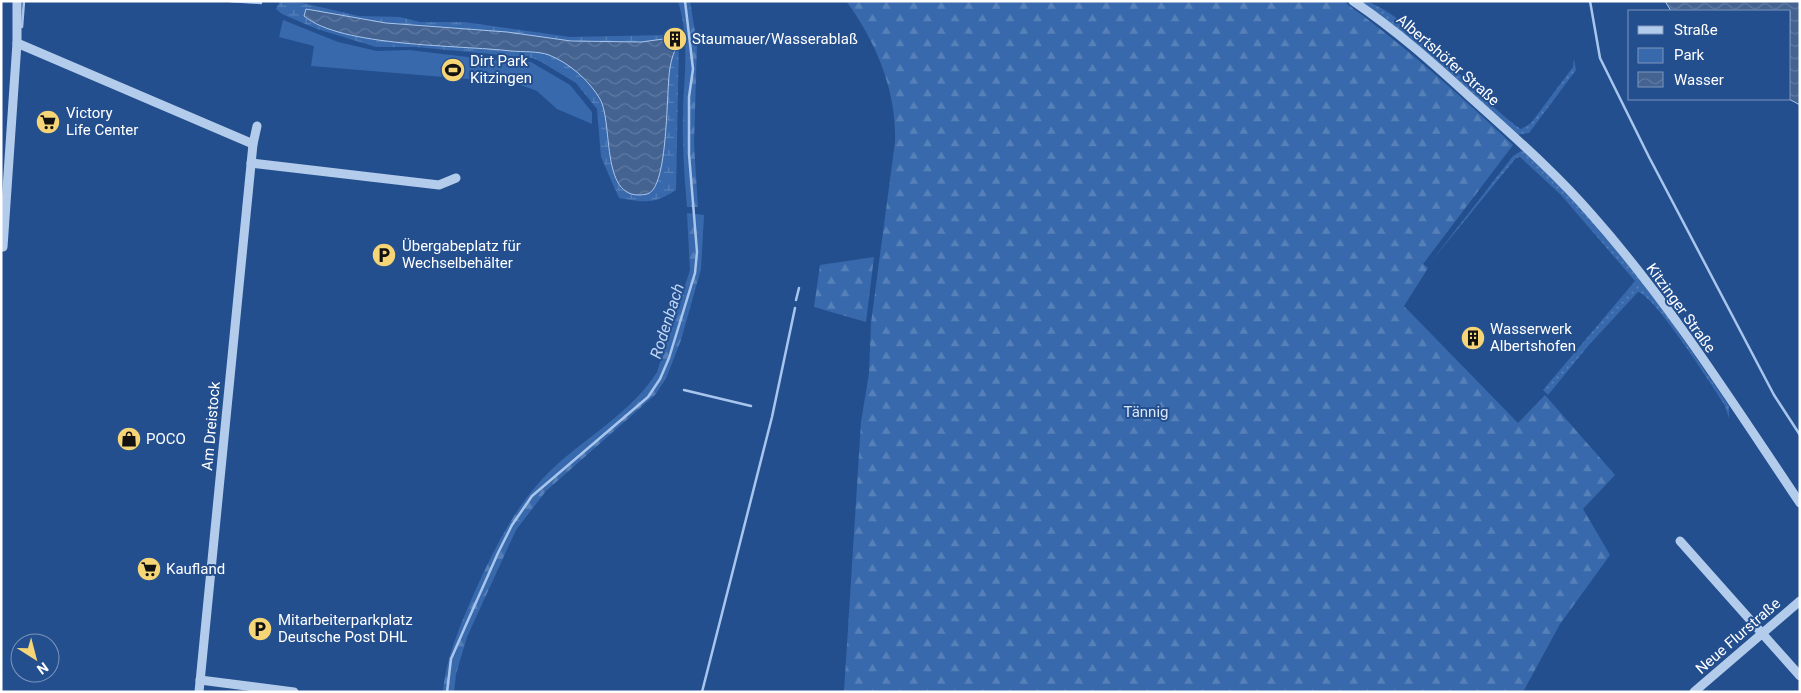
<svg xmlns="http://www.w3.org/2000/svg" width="1801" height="693" viewBox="0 0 1801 693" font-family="Roboto,sans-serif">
  <defs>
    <pattern id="green-dots" width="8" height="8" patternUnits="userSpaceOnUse" patternTransform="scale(1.25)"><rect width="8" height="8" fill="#3869ac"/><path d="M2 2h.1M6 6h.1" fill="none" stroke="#5680b8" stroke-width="1.8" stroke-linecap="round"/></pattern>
    <pattern id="forest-firs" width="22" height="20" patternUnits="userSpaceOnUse" patternTransform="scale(1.25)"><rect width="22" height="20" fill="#3869ac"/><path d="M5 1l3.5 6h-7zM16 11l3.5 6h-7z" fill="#5680b8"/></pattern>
    <pattern id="wetland-marsh" width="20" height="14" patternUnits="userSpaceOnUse" patternTransform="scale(1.25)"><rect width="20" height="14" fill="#3869ac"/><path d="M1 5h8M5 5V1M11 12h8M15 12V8" fill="none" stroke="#5680b8"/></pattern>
    <pattern id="water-waves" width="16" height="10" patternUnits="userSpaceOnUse" patternTransform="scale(1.25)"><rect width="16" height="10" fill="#446391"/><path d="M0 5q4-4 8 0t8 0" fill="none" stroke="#607aa2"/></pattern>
  </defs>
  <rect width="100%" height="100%" fill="#244f8f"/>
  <g fill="url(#green-dots)">
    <path d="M1360,1C1398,1 1482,104 1521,129L1531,123L1573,67L1574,59L1576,70L1529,133L1517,135L1411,39Z"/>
    <path d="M1521,151L1525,152L1535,160L1591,219L1632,269L1655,298L1729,406V418L1724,404C1711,384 1655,296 1638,292L1588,346L1548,395L1543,390L1635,281L1561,195L1520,157L1516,158L1430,263L1513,156Z"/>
  </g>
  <g fill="url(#forest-firs)">
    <path d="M678,1H690L697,44L694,144L698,207H687C684,174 682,141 683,108C685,71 689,37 678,1Z"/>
    <path d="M846,1H1343C1404,45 1459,94 1513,145L1423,264L1428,268L1404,306L1518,423L1545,395L1615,475L1583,509L1610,555L1560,624L1523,692H844L861,422L869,373L871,323L895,142C897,92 876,41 846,1Z"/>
    <path d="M687,213L704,215L701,269L681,340L667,376L656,394L546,491L516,530L467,637L456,674L454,692H443C446,656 461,624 475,591C495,547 516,504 551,470C586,437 631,413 657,372L690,270Z"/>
    <path d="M874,257L866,322L814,307L820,265Z"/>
  </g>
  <path fill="url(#wetland-marsh)" d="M280,1H294L359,16L400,17L420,22H464L570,37L666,35L679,41L676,190C654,205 643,202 619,198L601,157L597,109L576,83L543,63L533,58L416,47H376L317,29L282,14L276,9Z"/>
  <path fill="#3869ac" d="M283,20L338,42L377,51L409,50L484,59L531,62L570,85L592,112V124L557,109L537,91L515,83L311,66L314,46L279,37Z"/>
  <g fill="url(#water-waves)" stroke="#a8c6ed">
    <path d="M1665,1H1800V105L1789,99L1790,11H1671Z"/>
    <path d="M306,9L386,23L507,32L571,41L641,42L671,38L678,42C675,50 671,59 670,68C666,88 669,189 647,194C599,205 614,124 600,99C589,80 569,63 549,55C538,51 523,52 511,51C460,45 341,47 304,16Z"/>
  </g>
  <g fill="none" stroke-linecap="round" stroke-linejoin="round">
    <g stroke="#a8c6ed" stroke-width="2.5">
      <path d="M230,1L261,3"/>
      <path d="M1590,1L1600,58L1649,157L1774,395L1800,435"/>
      <path d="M22,27L24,1"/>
      <path d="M796,300L799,288"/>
      <path d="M684,390L751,406"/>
      <path d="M447,692L451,659L465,627L498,553L512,525L532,496L648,397L660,379L669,358L695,273L697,252L689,154V97L693,69L685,1"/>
      <path d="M702,692L772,417L795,308"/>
    </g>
    <g stroke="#b4ccec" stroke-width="9">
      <path d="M1353,1C1396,30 1433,63 1470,97C1512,135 1555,172 1592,215C1670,303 1734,405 1800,503"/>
      <path d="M17,43L253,144L199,692"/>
      <path d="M253,144L257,126"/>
      <path d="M251,163L439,185L456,178"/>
      <path d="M3,247L17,43V1"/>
      <path d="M1680,541L1800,676"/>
      <path d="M200,680L294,692"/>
      <path d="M1694,692L1800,601"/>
    </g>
  </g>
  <defs>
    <g id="building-disc" transform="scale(1.25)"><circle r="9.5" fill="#f6d577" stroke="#244f8f"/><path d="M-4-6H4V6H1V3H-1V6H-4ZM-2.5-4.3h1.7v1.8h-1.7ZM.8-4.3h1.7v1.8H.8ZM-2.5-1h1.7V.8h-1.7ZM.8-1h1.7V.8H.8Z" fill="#111"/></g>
    <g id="stadium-disc" transform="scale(1.25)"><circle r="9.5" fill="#f6d577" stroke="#244f8f"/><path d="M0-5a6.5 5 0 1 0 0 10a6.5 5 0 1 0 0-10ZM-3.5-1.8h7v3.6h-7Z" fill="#111"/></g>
    <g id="supermarket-disc" transform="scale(1.25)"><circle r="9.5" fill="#f6d577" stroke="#244f8f"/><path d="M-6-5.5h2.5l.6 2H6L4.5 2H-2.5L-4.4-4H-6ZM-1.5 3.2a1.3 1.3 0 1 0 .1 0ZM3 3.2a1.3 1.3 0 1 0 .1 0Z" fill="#111"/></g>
    <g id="parking-disc" transform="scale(1.25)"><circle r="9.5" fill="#f6d577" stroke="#244f8f"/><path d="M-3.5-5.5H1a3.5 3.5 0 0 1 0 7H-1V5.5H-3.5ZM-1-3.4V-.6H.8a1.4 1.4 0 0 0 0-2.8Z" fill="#111"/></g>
    <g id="shop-disc" transform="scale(1.25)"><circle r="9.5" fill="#f6d577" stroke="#244f8f"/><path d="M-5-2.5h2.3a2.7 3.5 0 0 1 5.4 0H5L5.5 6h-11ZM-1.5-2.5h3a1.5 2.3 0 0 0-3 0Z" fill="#111"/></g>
  </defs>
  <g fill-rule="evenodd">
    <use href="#building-disc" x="675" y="39"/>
    <use href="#stadium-disc" x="453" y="70"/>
    <use href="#supermarket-disc" x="48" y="122"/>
    <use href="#parking-disc" x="384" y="255"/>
    <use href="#building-disc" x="1473" y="338"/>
    <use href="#shop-disc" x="129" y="439"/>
    <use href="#supermarket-disc" x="149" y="569"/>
    <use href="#parking-disc" x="260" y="629"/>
  </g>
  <g text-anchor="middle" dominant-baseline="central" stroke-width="4" stroke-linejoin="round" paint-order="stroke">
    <g font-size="15" fill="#fff" stroke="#244f8f" text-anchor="start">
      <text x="692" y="39">Staumauer/Wasserablaß</text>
      <text x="470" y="61">Dirt Park<tspan x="470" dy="17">Kitzingen</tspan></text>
      <text x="66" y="113">Victory<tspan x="66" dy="17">Life Center</tspan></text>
      <text x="402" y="246">Übergabeplatz für<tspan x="402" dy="17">Wechselbehälter</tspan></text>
      <text x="1490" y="329">Wasserwerk<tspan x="1490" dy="17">Albertshofen</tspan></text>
      <text x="146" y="439">POCO</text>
      <text x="166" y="569">Kaufland</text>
      <text x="278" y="620">Mitarbeiterparkplatz<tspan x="278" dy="17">Deutsche Post DHL</tspan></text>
    </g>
    <g font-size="15" fill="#fff" stroke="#244f8f">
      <text transform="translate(1448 60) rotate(41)">Albertshöfer Straße</text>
      <text transform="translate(1681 308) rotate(54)">Kitzinger Straße</text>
      <text transform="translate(211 426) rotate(-85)">Am Dreistock</text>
      <text transform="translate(1738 636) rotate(-41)">Neue Flurstraße</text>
    </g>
    <g font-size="15" fill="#d9e6f9" stroke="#244f8f">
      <text x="1146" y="412">Tännig</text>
    </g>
    <g font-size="16" font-style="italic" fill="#c0d6f3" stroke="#244f8f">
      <text transform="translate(667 321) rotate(-72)">Rodenbach</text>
    </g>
  </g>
  <rect width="1801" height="693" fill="none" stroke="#ffffff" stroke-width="5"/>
  <rect x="1628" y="10" width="162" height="90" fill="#244f8f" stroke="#7c95bc"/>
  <rect x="1638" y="26" width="25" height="8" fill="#b4ccec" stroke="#7c95bc"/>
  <text x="1674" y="35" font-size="15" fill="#ffffff">Straße</text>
  <rect x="1638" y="48" width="25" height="15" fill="#3869ac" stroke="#7c95bc"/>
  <text x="1674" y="60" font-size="15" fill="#ffffff">Park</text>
  <rect x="1638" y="72" width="25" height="15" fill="url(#water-waves)" stroke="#7c95bc"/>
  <text x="1674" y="85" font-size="15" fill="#ffffff">Wasser</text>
  <g transform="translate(35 658) rotate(144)"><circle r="24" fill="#244f8f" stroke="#7c95bc"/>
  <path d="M0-4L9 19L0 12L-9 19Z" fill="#f6d577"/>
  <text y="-8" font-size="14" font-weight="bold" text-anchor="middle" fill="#ffffff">N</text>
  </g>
</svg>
